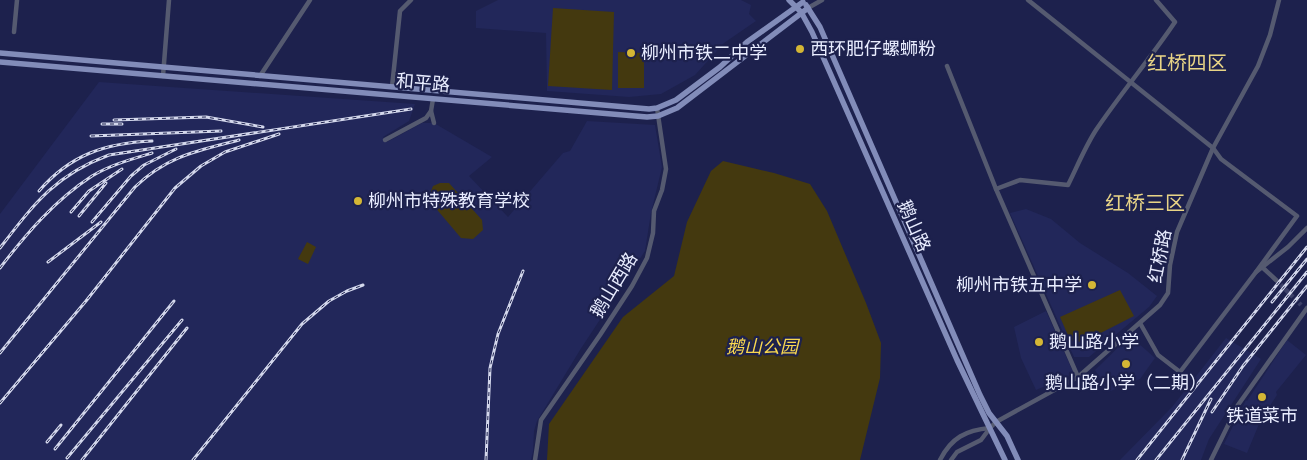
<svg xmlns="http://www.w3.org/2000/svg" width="1307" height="460" viewBox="0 0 1307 460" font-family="'Times New Roman','Noto Sans SC',serif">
  <rect width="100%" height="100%" fill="#1d214d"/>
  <g fill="#22275a">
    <path d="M498,0H741L751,5L749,14L756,21L724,43L695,75L661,94L629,97L547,91L546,33L476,28V11Z"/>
    <path d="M99,82L415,104L409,121L383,137L387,142L422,123H434L492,157L469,176L508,217L563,153L570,151L587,121L655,125L662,167L651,213L645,251L580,350L537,421L534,431L533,451L531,460H0V214Z"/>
    <path d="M1026,209L1051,219L1080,243L1128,273L1157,296L1149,307L1089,357H1074L1010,213Z"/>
    <path d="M1046,311L1074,374L1036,390L1021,358L1014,327Z"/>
    <path d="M1130,336L1155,358L1140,379L1108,392L1095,370Z"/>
    <path d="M1226,338L1261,359L1209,439L1201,460H1120L1172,407Z"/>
    <path d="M1287,340L1306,355L1276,392L1277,395L1266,412H1264L1247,453L1224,444L1246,400L1247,401Z"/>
  </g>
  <g fill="#44390f">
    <path d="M553,8L614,12L612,90L548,86Z"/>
    <path d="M618,52L644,53V88H618Z"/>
    <path d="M723,161L774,173L810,184L827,211L866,303L881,343L880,378L860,460H547L549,424L623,317L674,276L687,222L711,171Z"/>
    <path d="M440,183H449L482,220L483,230L473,239L461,238L428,199L433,186Z"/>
    <path d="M307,242L316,247L308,264L298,259Z"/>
    <path d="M1120,290L1134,316L1085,341L1077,342L1070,340L1060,317Z"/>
  </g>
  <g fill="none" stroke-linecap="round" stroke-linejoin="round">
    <path stroke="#3c4068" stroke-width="4.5" stroke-dasharray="4.5 2" stroke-linecap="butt" d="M1276,280L1301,305"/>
    <g stroke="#555a70" stroke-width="4.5">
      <path d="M1028,0L1213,148L1221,159L1297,216L1256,272"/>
      <path d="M808,8L822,0"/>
      <path d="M14,32L17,0"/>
      <path d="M947,66L996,189L1078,377"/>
      <path d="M163,76L169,0"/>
      <path d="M260,76L310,0"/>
      <path d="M392,87L400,11L411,0"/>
      <path d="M431,111L434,123"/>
      <path d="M385,140L426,118L431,111L433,99"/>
      <path d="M996,189L1020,180L1068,185C1077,167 1085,147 1096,130C1121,93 1150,59 1175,22L1156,0"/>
      <path d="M1262,267L1276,280"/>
      <path d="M1140,323L1158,355L1180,372L1256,272L1288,247L1307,228"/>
      <path d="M535,460L541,420L600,335L632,286L647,258L653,233L654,211L662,190L666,169L657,108"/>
      <path d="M940,460C951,438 966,430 990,428"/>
      <path d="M951,460L957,452L981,440L990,428L996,422L1078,377L1160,305L1168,293L1170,265L1177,232L1213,148L1258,66L1270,35L1279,0"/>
      <path d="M1211,460L1238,405L1307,308"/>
    </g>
    <g stroke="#828cb9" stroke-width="5.5">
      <path d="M789,0L801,12L812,32L957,360L1005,460"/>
      <path d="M806,5L820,27L980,395L989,413L1007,436L1018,460"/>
      <path d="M0,53L649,109L657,108L676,100L720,67L747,42L803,2"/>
      <path d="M0,62L647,117L658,116L677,108L808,8"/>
    </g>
    <g stroke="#d4d8ec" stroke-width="3">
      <g id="rail">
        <path d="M114,120L206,117L263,127"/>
        <path d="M102,124H122"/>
        <path d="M91,136L221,131"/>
        <path d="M39,191C70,155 105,143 152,141"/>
        <path d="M71,212L89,191L122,169"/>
        <path d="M79,216L106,183"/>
        <path d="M92,222L131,176L144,165L176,149"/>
        <path d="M0,248C34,204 55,175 109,155L411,109"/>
        <path d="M48,262L101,222"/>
        <path d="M0,268C26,234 55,200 92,176C110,165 132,159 152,153"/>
        <path d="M1272,302L1307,259"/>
        <path d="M0,353L135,187C167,156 197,151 239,140"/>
        <path d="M0,403L86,301L175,188L201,166L225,152L279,134"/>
        <path d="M1212,412L1243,366L1307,286"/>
        <path d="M47,442L61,425"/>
        <path d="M55,449L174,301"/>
        <path d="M67,458L182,320"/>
        <path d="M82,460L187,328"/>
        <path d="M193,460L302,324L329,301L347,291L363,285"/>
        <path d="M486,460L490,368L498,334L523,271"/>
        <path d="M1137,460L1307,247"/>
        <path d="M1156,460L1307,272"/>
        <path d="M1182,460L1211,399"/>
      </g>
    </g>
    <use href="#rail" stroke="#1d214d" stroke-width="1" stroke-dasharray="4" stroke-linecap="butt"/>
  </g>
  <g fill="#d4b635" stroke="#1d214d" stroke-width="2">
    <circle cx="800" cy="49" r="5"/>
    <circle cx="631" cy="53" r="5"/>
    <circle cx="358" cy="201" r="5"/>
    <circle cx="1092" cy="285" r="5"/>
    <circle cx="1039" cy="342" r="5"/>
    <circle cx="1126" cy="364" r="5"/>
    <circle cx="1262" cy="397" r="5"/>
  </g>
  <g text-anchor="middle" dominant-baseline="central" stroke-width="4.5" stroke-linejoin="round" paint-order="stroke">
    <g font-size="18" fill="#e9edff" stroke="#1d214d" text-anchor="start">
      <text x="810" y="49">西环肥仔螺蛳粉</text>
      <text x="641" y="53">柳州市铁二中学</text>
      <text x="368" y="201">柳州市特殊教育学校</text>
      <text x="1082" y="285" text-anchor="end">柳州市铁五中学</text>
      <text x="1049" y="342">鹅山路小学</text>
      <text x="1126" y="383" text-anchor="middle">鹅山路小学（二期）</text>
      <text x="1262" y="416" text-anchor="middle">铁道菜市</text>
    </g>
    <g font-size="18" fill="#e9edff" stroke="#1d214d">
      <text transform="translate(423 83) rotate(5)">和平路</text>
      <text transform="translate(914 226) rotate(66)">鹅山路</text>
      <text transform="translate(1160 256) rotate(-79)">红桥路</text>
      <text transform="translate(614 285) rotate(-59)">鹅山西路</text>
    </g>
    <g font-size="18" font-style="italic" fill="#f9d850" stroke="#1d214d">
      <text x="762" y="347">鹅山公园</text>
    </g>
    <g font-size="20" fill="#e8d486" stroke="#1d214d">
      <text x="1187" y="63">红桥四区</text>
      <text x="1145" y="203">红桥三区</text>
    </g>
  </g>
</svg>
